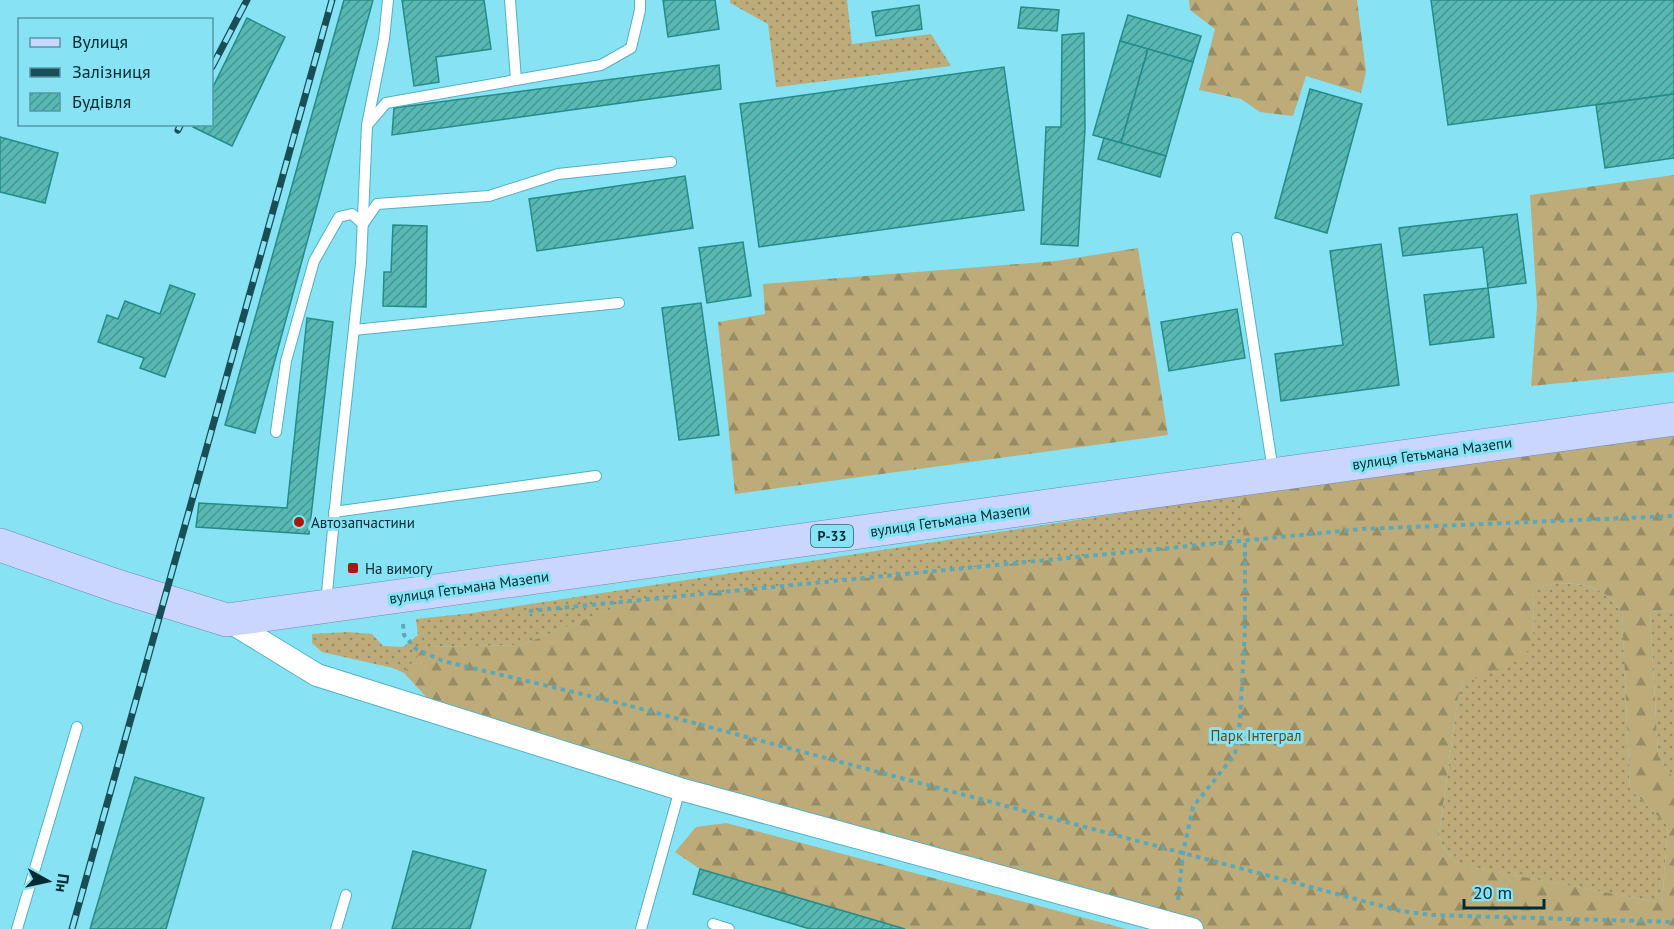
<svg xmlns="http://www.w3.org/2000/svg" width="1674" height="929" viewBox="0 0 1674 929" font-family="'PT Sans',sans-serif">
  <defs>
    <pattern id="grass-dots" width="8" height="8" patternUnits="userSpaceOnUse" patternTransform="scale(1.5)"><rect width="8" height="8" fill="#bdac79"/><path d="M2 2h.1M6 6h.1" fill="none" stroke="#978c64" stroke-width="1.8" stroke-linecap="round"/></pattern>
    <pattern id="forest-firs" width="22" height="20" patternUnits="userSpaceOnUse" patternTransform="scale(1.5)"><rect width="22" height="20" fill="#bdac79"/><path d="M5 1l3.5 6h-7zM16 11l3.5 6h-7z" fill="#978c64"/></pattern>
    <pattern id="building-hatch" width="6" height="6" patternUnits="userSpaceOnUse" patternTransform="scale(1.5)"><rect width="6" height="6" fill="#58b8b3"/><path d="M-1 1l2-2M0 6l6-6M5 7l2-2" fill="none" stroke="#469692"/></pattern>
  </defs>
  <rect width="100%" height="100%" fill="#87e2f4"/>
  <g fill="url(#grass-dots)">
    <path d="M730,0H847L852,44L931,34L951,66L776,87L768,24L730,3Z"/>
    <path d="M1239,495L1245,541L632,601L521,645L425,647L404,673L393,668L322,652L312,643V634L348,632L372,634L383,646L403,647L418,635L416,619L472,613Z"/>
    <path d="M1556,583C1587,584 1605,586 1622,614L1630,789L1668,826L1662,903L1464,866C1449,857 1444,852 1439,835L1458,697L1463,684L1533,639L1534,589Z"/>
    <path d="M1674,610V777L1668,772L1658,755L1650,611Z"/>
  </g>
  <g fill="url(#forest-firs)" fill-rule="evenodd">
    <path d="M1189,0H1357L1366,72L1361,93L1306,76L1293,116L1260,112L1241,99L1199,90L1215,29L1190,10Z"/>
    <path d="M1674,175V372L1531,386L1537,307L1530,195Z"/>
    <path d="M1138,248L1168,435L735,494L718,322L765,314L763,284L1056,261Z"/>
    <path d="M1674,434V610L1650,611L1658,755L1668,772L1674,777V929H1195L442,714L404,673L424,647L521,645L631,601L1244,541L1239,495ZM1556,583C1587,584 1605,586 1622,614L1630,789L1668,826L1662,903L1465,866C1449,857 1444,852 1439,835L1458,697L1463,684L1522,658L1529,649L1533,639L1534,589Z"/>
    <path d="M726,823L1126,929H905L700,869L675,852L696,827Z"/>
  </g>
  <g fill="url(#building-hatch)" stroke="#248c88" stroke-width="1.5">
    <path d="M344,0H373L255,433L225,425Z"/>
    <path d="M402,0H484L491,49L436,57L439,82L414,86Z"/>
    <path d="M663,0H715L719,29L668,37Z"/>
    <path d="M1431,0H1674V94L1448,125Z"/>
    <path d="M919,5L922,29L876,36L872,12Z"/>
    <path d="M1021,7L1059,10L1057,31L1018,28Z"/>
    <path d="M1128,15L1201,36L1193,62L1120,41Z"/>
    <path d="M247,18L285,37L232,146L193,127L194,124H212V89Z"/>
    <path d="M1084,33L1085,128L1078,246L1041,244L1046,127H1061L1062,35Z"/>
    <path d="M1120,41L1148,49L1121,143L1093,135Z"/>
    <path d="M1148,49L1193,62L1166,156L1121,143Z"/>
    <path d="M719,65L721,89L392,135L394,108Z"/>
    <path d="M1004,67L1024,210L759,247L740,104Z"/>
    <path d="M1310,89L1362,104L1327,233L1275,218Z"/>
    <path d="M1674,94V158L1605,168L1596,105Z"/>
    <path d="M0,137L58,153L45,203L0,192Z"/>
    <path d="M1104,138L1166,156L1160,177L1098,159Z"/>
    <path d="M685,176L693,228L537,251L529,199Z"/>
    <path d="M1517,214L1526,283L1488,288L1483,247L1403,256L1399,228Z"/>
    <path d="M393,225L427,226L426,307L383,306L384,272H391Z"/>
    <path d="M743,242L751,296L707,303L699,248Z"/>
    <path d="M1381,244L1399,385L1281,401L1275,354L1343,345L1330,251Z"/>
    <path d="M170,285L195,294L165,377L140,368L144,358L98,342L107,315L118,319L125,301L160,314Z"/>
    <path d="M1488,288L1494,337L1430,345L1424,295Z"/>
    <path d="M701,303L719,435L679,440L662,308Z"/>
    <path d="M1237,309L1245,358L1169,371L1161,322Z"/>
    <path d="M307,318L333,322L309,534L196,527L199,503L287,508Z"/>
    <path d="M135,777L204,798L166,929H90Z"/>
    <path d="M413,851L486,870L470,929H392Z"/>
    <path d="M700,869L905,929H810L693,894Z"/>
  </g>
  <g fill="none" stroke-linecap="round" stroke-linejoin="round">
    <g stroke="#54b0c1" stroke-width="12">
      <g id="lane">
        <path d="M510,0L516,80"/>
        <path d="M369,123L386,103L601,65L631,48L640,10V0"/>
        <path d="M1237,238L1273,471"/>
        <path d="M354,330L619,303"/>
        <path d="M276,432L286,361L314,261L339,217L352,214L363,224L377,204L489,196L558,174L671,162"/>
        <path d="M334,512L596,476"/>
        <path d="M326,603L337,487L361,263L367,125L384,39L388,0"/>
        <path d="M713,924L729,929"/>
        <path d="M17,929L77,727"/>
        <path d="M336,929L346,895"/>
        <path d="M641,929L680,789"/>
      </g>
    </g>
    <g stroke="#54b0c1" stroke-width="24">
      <path id="street" d="M227,620L317,675L680,789L1192,929"/>
    </g>
    <g stroke="#6d89b7" stroke-width="34">
      <path id="primary" d="M0,545L117,586L227,620L1674,419"/>
    </g>
    <g stroke="#5ca8b6" stroke-width="4" stroke-dasharray="4.5 4.5" stroke-linecap="butt">
      <path d="M529,611L1362,529L1674,516"/>
      <path d="M403,624L404,635L416,649L443,661L619,703L1401,911L1432,915L1674,922"/>
      <path d="M1178,900L1183,853L1193,807L1235,754L1240,722L1245,629V541"/>
    </g>
    <use href="#lane" stroke="#fff" stroke-width="10"/>
    <use href="#street" stroke="#fff" stroke-width="22"/>
    <use href="#primary" stroke="#cad6fe" stroke-width="33"/>
    <g stroke="#1a4e57" stroke-width="7">
      <g id="rail">
        <path d="M212,67L247,0"/>
        <path d="M178,130L181,124"/>
        <path d="M72,929L332,0"/>
      </g>
    </g>
    <use href="#rail" stroke="#87e2f4" stroke-width="4.5" stroke-dasharray="14" stroke-linecap="butt"/>
  </g>
  <g fill="#aa1a03" stroke="#87e2f4" stroke-width="2">
    <circle cx="299" cy="522" r="6"/>
    <rect x="347" y="562" width="12" height="12" rx="3"/>
  </g>
  <g text-anchor="middle" dominant-baseline="central" stroke-width="6" stroke-linejoin="round" paint-order="stroke">
    <rect fill="#87e2f4" stroke="#29626c" stroke-width="1.5" x="811" y="525" width="42" height="22" rx="4.5"/>
    <g font-size="14" font-weight="bold" fill="#012b32">
      <text x="832" y="536">Р-33</text>
    </g>
    <g font-size="15" fill="#012b32" stroke="#87e2f4">
      <text transform="translate(1432 453) rotate(-8)">вулиця Гетьмана Мазепи</text>
      <text transform="translate(950 520) rotate(-8)">вулиця Гетьмана Мазепи</text>
      <text transform="translate(469 587) rotate(-8)">вулиця Гетьмана Мазепи</text>
    </g>
    <g font-size="15" fill="#012b32" stroke="#87e2f4" text-anchor="start">
      <text x="311" y="522">Автозапчастини</text>
      <text x="365" y="568">На вимогу</text>
    </g>
    <g font-size="15" fill="#5c4d1e" stroke="#87e2f4">
      <text x="1256" y="735">Парк Інтеграл</text>
    </g>
  </g>
  <rect x="18" y="18" width="195" height="108" fill="#87e2f4" stroke="#5199a6" stroke-width="1.5"/>
  <rect x="30" y="38" width="30" height="9" fill="#cad6fe" stroke="#5199a6" stroke-width="1.5"/>
  <text x="72" y="48" font-size="18" fill="#012b32">Вулиця</text>
  <rect x="30" y="68" width="30" height="9" fill="#1a4e57" stroke="#5199a6" stroke-width="1.5"/>
  <text x="72" y="78" font-size="18" fill="#012b32">Залізниця</text>
  <rect x="30" y="93" width="30" height="18" fill="url(#building-hatch)" stroke="#5199a6" stroke-width="1.5"/>
  <text x="72" y="108" font-size="18" fill="#012b32">Будівля</text>
  <g transform="translate(48 881) rotate(98)" stroke="#87e2f4" stroke-width="4.5" paint-order="stroke">
  <path d="M0-4.5L10 22L0 15L-10 22Z" fill="#012b32"/>
  <text y="-9" font-size="16" font-weight="bold" text-anchor="middle" fill="#012b32">Пн</text>
  </g>
  <path d="M1464 899v9h80v-9" fill="none" stroke="#012b32" stroke-width="3"/>
  <text x="1473" y="899" font-size="18" fill="#012b32" stroke="#87e2f4" stroke-width="4.5" paint-order="stroke">20 m</text>
</svg>
